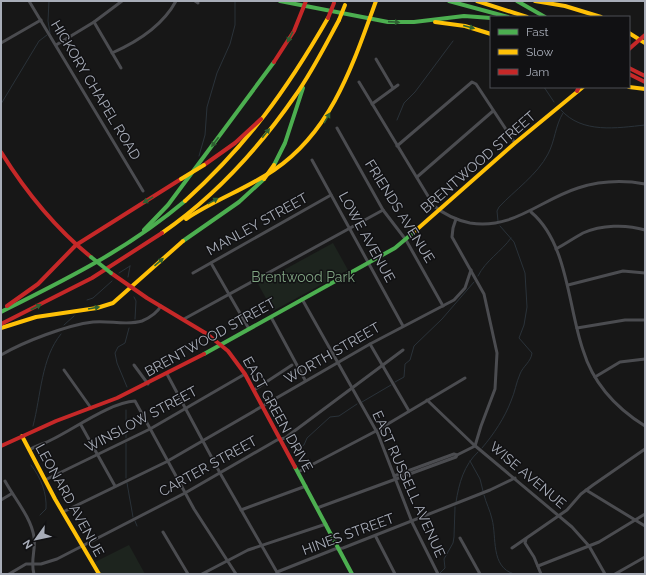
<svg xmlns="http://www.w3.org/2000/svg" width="646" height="575" viewBox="0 0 646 575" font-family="Raleway,sans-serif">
  <rect width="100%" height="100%" fill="#171717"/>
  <g fill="#1d241e">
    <path d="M333,243L348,270L273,311L258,284Z"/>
    <path d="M129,545L145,574H101L95,562Z"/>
  </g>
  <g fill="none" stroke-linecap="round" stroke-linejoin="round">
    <g stroke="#2a3239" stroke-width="1">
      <path d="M49,1L48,21L50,33"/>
      <path d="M544,87L554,102"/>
      <path d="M1,104L39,41L47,35"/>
      <path d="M561,110C582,134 617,128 645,125"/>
      <path d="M397,120L404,103L415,92L453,41"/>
      <path d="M199,156L205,135L207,107L217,73L230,44L235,25V1"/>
      <path d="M498,221L497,211L499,207C515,190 537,175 548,154C555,141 555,126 563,113"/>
      <path d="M119,273L130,266"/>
      <path d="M478,276C486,260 501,252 511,238"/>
      <path d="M128,277L130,266"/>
      <path d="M134,297L136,301L135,319"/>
      <path d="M87,300L93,298L112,281"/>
      <path d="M64,325L74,316"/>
      <path d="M395,382L404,377L405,364L410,360L414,346L442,319L474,282"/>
      <path d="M127,387L117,363L115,353L118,347L125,343L129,328"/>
      <path d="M362,402L391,385"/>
      <path d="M126,410V438"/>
      <path d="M33,426C41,396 41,358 61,334"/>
      <path d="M126,443V478"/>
      <path d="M294,447H299L304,445L307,438L330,417L339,416L357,404"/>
      <path d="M482,448C494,434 505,417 511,401C515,392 516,383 520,374C523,366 531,362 532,353L519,338L524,325L527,307L525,273L514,242L500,226"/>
      <path d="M470,461L480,479L483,491"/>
      <path d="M31,465C41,478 47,493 46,509L40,515"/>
      <path d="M127,483L133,517"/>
      <path d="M484,495C486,503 490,510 492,519C497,537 490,567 514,574"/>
      <path d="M456,502C459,483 464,465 478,452"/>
      <path d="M135,521L137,526"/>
      <path d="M440,573L445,568L444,559L453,543L454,537L455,507"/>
    </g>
    <g stroke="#4b4c50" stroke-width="3">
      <path d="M29,1L143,191"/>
      <path d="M195,1L198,3"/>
      <path d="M94,22L121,68"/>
      <path d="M1,43L41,20"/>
      <path d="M56,45L94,22L122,1"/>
      <path d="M112,53C137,42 163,25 176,1"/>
      <path d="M376,59L393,88"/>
      <path d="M359,82L434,206C445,215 456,220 470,223C513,230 540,200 578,188C600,181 623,180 645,184"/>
      <path d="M372,104L398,85"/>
      <path d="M337,128L383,210L406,240L443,306"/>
      <path d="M397,146L472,82L476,84L515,143"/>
      <path d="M312,160L403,326"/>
      <path d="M417,177L493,111"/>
      <path d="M531,212C568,243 568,307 583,350C593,383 616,408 645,426"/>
      <path d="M456,219L453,228L452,237L484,294L497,353L495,389L481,426L475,446L457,455"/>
      <path d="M556,249C565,244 574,238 583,233C601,225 626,224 645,230"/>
      <path d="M211,263L249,329"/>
      <path d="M193,273L331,195"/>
      <path d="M568,285L623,271L645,273"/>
      <path d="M302,299L378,434L412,522L438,574"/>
      <path d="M271,317L305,380"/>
      <path d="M184,319L383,210"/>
      <path d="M577,328L625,320H645"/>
      <path d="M370,344L409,411"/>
      <path d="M1,355C23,342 67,325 93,322C108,320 127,326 142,321C149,318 157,313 161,306"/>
      <path d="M134,365L148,384"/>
      <path d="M64,370L91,408"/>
      <path d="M167,374L220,473L278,574"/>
      <path d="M595,377L620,362L645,359"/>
      <path d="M254,390L292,365"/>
      <path d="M427,400L473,444L572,527L589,546L605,574"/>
      <path d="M81,425L115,486"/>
      <path d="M29,450C37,445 44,444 51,440C74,429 111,402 135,401L194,509L236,574"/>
      <path d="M298,472L376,431L465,378"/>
      <path d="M45,480L150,429L245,374"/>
      <path d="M5,481C14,498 31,517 34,537C36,550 30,561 34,574"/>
      <path d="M586,490L645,526"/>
      <path d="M1,500L11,494"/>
      <path d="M317,508L456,457L457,455L454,454L394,476"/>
      <path d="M241,510L306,486"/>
      <path d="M63,512L166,462L370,344L454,300L465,288L471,270"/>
      <path d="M163,532L188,574"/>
      <path d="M376,537L395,574"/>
      <path d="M460,538L480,574"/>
      <path d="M526,539L525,543L534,557L541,574"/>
      <path d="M512,548L567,510L581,494L593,485L645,449"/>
      <path d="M538,566L599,542L645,514"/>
      <path d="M277,572L335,549L343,548L490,490L515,478"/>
      <path d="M9,574L26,564H41L57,559L185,493L277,440L285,438L403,350"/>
      <path d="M202,574L248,550L326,524"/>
      <path d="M615,574L645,557"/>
    </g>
    <g stroke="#4caf50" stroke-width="4">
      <path d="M280,1L388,22H414L464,16L491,18"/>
      <path d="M449,1L508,17"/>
      <path d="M517,1L545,17"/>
      <path d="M274,165L285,143L303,88"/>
      <path d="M144,230L168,205L274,62"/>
      <path d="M183,241L239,202L264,179"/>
      <path d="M1,312C67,279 128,249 185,201"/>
      <path d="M204,354L395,248L414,232"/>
      <path d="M295,467L352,574"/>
    </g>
    <g stroke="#ffc107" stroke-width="4">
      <path d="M477,1L527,17"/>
      <path d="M535,1L565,6L601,17"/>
      <path d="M435,22L465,26L491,34"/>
      <path d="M629,33L645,43"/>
      <path d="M629,87L645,89"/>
      <path d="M185,201C247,145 286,91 328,18"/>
      <path d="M186,219C214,200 246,189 274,170C332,131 353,64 376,1"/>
      <path d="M414,232L515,143L583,87"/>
      <path d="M162,233C214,197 259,148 295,96C312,72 325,46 339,20"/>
      <path d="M1,328L36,317L97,308L113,303L183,241"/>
      <path d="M22,436L55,499L99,574"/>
    </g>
    <g stroke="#c62828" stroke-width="4">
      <path d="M629,49L645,35"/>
      <path d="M274,62L294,31L306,1"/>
      <path d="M629,68L645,76"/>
      <path d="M629,74L645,82"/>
      <path d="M577,91L579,87"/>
      <path d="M1,152C26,192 54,227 91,257"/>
      <path d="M204,165L235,143L261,119"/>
      <path d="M111,273L147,298L207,334L228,351L245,374L295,467"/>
      <path d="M7,306L38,284L76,245L181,179"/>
      <path d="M1,324L92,278L162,233"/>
      <path d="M1,446L56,421L117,398L204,354"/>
    </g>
    <path stroke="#4caf50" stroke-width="4" d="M91,257L111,273"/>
    <g stroke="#ffc107" stroke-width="4">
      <path d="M339,20L345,5"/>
      <path d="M181,179L204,165"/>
      <path d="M264,179L274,165"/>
    </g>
    <path stroke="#c62828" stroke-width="4" d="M328,18L334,3"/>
  </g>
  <defs><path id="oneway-solid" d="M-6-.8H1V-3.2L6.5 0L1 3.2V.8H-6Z"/></defs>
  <g fill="#2e6032">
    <use href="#oneway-solid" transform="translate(394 22) rotate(4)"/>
    <use href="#oneway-solid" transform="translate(469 27) rotate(15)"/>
    <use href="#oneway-solid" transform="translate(290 37) rotate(118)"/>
    <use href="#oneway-solid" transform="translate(327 118) rotate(-60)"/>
    <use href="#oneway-solid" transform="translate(266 133) rotate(-51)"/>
    <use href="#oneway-solid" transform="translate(215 142) rotate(127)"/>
    <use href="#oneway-solid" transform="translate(148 200) rotate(149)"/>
    <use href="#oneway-solid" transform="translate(213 201) rotate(-29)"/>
    <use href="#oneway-solid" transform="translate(159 262) rotate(-41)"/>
    <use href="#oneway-solid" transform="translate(36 307) rotate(-27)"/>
    <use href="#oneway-solid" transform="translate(94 308) rotate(-10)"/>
  </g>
  <g text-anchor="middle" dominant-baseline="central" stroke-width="3" stroke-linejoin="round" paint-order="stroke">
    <g font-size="14" fill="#a8adb8" stroke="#111113">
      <text transform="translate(96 90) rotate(59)">HICKORY CHAPEL ROAD</text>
      <text transform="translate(478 162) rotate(-41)">BRENTWOOD STREET</text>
      <text transform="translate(400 211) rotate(58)">FRIENDS AVENUE</text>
      <text transform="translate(257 224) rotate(-29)">MANLEY STREET</text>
      <text transform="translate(367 237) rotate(61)">LOWE AVENUE</text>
      <text transform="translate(210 337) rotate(-29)">BRENTWOOD STREET</text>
      <text transform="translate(332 353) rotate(-30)">WORTH STREET</text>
      <text transform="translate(278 414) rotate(61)">EAST GREEN DRIVE</text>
      <text transform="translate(141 419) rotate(-28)">WINSLOW STREET</text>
      <text transform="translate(208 466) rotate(-29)">CARTER STREET</text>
      <text transform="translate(528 475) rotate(40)">WISE AVENUE</text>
      <text transform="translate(409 484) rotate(66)">EAST RUSSELL AVENUE</text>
      <text transform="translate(70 500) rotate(61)">LEONARD AVENUE</text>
      <text transform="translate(348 534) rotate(-20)">HINES STREET</text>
    </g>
    <g font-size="14" fill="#7fa381" stroke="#111113">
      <text x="303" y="277">Brentwood Park</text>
    </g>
  </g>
  <rect width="646" height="575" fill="none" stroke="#a8adb8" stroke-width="4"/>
  <rect x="490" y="16" width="140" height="72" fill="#111113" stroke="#4d4f55"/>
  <rect x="498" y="29" width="20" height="6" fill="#4caf50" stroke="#4d4f55"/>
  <text x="526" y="36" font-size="12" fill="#a8adb8">Fast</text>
  <rect x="498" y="49" width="20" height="6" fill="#ffc107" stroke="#4d4f55"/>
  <text x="526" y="56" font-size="12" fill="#a8adb8">Slow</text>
  <rect x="498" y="69" width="20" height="6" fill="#c62828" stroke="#4d4f55"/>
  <text x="526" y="76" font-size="12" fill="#a8adb8">Jam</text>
  <g transform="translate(36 539) rotate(237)" stroke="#111113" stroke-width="3" paint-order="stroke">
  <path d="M0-3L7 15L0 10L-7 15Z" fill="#a8adb8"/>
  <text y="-6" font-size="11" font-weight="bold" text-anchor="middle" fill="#a8adb8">N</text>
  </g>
</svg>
